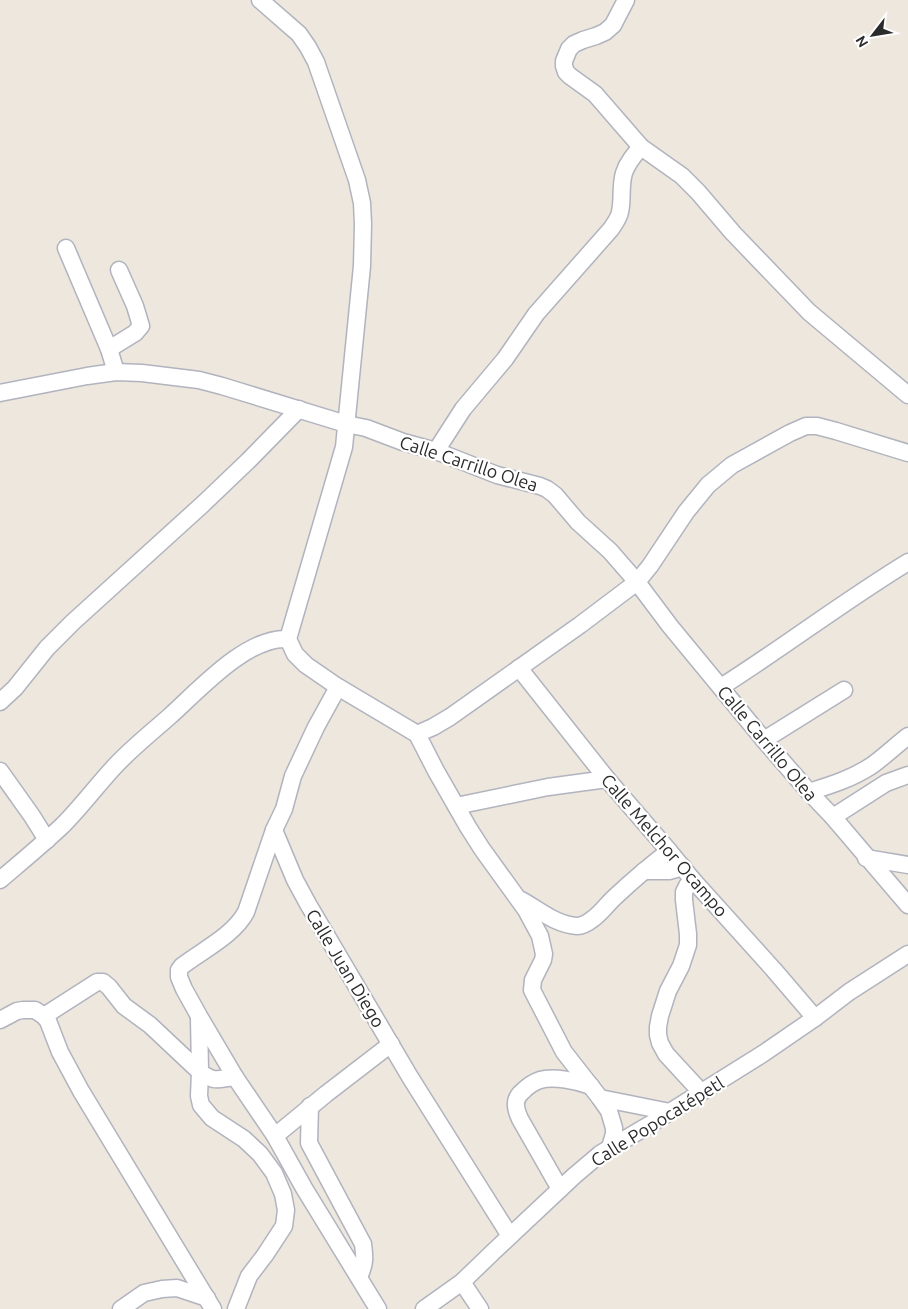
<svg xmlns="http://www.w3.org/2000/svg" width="908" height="1309" viewBox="0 0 908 1309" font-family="Ubuntu,sans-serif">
  <rect width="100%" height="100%" fill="#ede7dd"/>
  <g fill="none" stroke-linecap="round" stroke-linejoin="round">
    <g stroke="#b1b3bf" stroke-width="19">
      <g id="minor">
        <path d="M260,0L299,34L308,47L316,62L357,180L362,203L363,224L362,266L344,447L288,639L295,654L306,665L338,687L417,734L436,771L468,827L482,849L526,910L540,936L544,954L543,960L533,980L532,990L564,1052L600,1098L609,1111L614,1128V1134L610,1147"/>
        <path d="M626,0L613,25L605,32L596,36L583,40L574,44L569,49L564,61V66L566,72L570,76L595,94L641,147L682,176L698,192L733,233L809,312L908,395"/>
        <path d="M66,248L109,349L116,372"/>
        <path d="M109,349L135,333L141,326L135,306L119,270"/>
        <path d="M0,393L87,376L116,372L142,373L199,380L222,386L346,424L366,428L403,442L436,451L497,475L540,486L547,489L555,495L578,522L610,551L637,582L670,626L764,740L809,792L833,817L908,905"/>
        <path d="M436,451L463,409L505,359L536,314L611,229C615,223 619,218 620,212C623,199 620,186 624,173C627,163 634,155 641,147"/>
        <path d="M519,668L607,779L669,851L692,879L774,970L815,1018"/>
        <path d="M338,687L316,727L293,776L284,809L274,830L295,880L308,904L410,1077L510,1236"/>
        <path d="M721,687C784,647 844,601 908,562"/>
        <path d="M0,702L15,688L47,648L73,622L203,504L248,461L299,409"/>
        <path d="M417,734L433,727L450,717L580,625L637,582L650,566L686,512L708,485L732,465L790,433L806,426H817L836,431L908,453"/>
        <path d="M764,740L844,690"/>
        <path d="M0,771L32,816L47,840"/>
        <path d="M809,792C831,785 851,779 871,766C884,757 895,746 908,736"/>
        <path d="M456,806L548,787L607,779"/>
        <path d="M833,817L886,783L908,775"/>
        <path d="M274,830L246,912C234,935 203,950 182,966L179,970V977L184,989L199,1016L235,1077L275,1136L304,1188L378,1309"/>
        <path d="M866,858L908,865"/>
        <path d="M644,871H669L683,867"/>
        <path d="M692,879L687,886L684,892V900L688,934V945L681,966L668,991L660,1016L658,1027V1035L660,1043L666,1054L701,1092"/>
        <path d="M0,880C21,862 43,844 63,825C82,806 98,784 116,765C133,747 152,732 170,716C198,691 247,636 288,639"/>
        <path d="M521,900C538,909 556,925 577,926C583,926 589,922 594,918C602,912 608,903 616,896C633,880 651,865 669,851"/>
        <path d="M44,1016L97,982H103L109,987L124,1006L150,1025L200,1072C216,1083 217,1079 235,1077"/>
        <path d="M199,1017L200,1072L199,1096L201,1105L212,1118L244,1139L260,1154L274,1173L283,1194L286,1210L284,1226L265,1255L249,1276L236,1309"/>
        <path d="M0,1020L17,1011L23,1010H35L44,1016L48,1021L60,1052L81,1091L213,1309"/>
        <path d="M600,1098L670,1112"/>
        <path d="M310,1106L309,1143L363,1244C365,1259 365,1264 359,1277"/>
        <path d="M275,1136L326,1094L391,1044"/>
        <path d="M560,1189L520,1119C515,1108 513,1099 523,1091C528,1086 534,1082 540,1080C554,1076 577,1081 591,1086"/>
        <path d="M462,1282L480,1309"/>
        <path d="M121,1309L144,1293L162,1289L177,1288L207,1298"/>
        <path d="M424,1309L462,1282L492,1253L574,1176L600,1154L649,1125L764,1053L815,1018L849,992L908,954"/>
      </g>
    </g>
    <use href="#minor" stroke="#fff" stroke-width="16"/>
  </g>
  <g text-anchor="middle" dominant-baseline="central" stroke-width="4.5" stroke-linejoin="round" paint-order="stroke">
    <g font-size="18" fill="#2b2b2b" stroke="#fff">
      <text transform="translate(469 463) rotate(18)">Calle Carrillo Olea</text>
      <text transform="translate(768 743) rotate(50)">Calle Carrillo Olea</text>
      <text transform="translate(665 845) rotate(49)">Calle Melchor Ocampo</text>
      <text transform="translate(346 968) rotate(59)">Calle Juan Diego</text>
      <text transform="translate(657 1121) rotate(-32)">Calle Popocatépetl</text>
    </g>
  </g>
  <g transform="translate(873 35) rotate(239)" stroke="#ffffff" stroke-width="4" paint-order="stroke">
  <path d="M0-4L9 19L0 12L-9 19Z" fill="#2b2b2b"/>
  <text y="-8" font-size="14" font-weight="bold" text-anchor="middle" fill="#2b2b2b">N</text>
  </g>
</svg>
